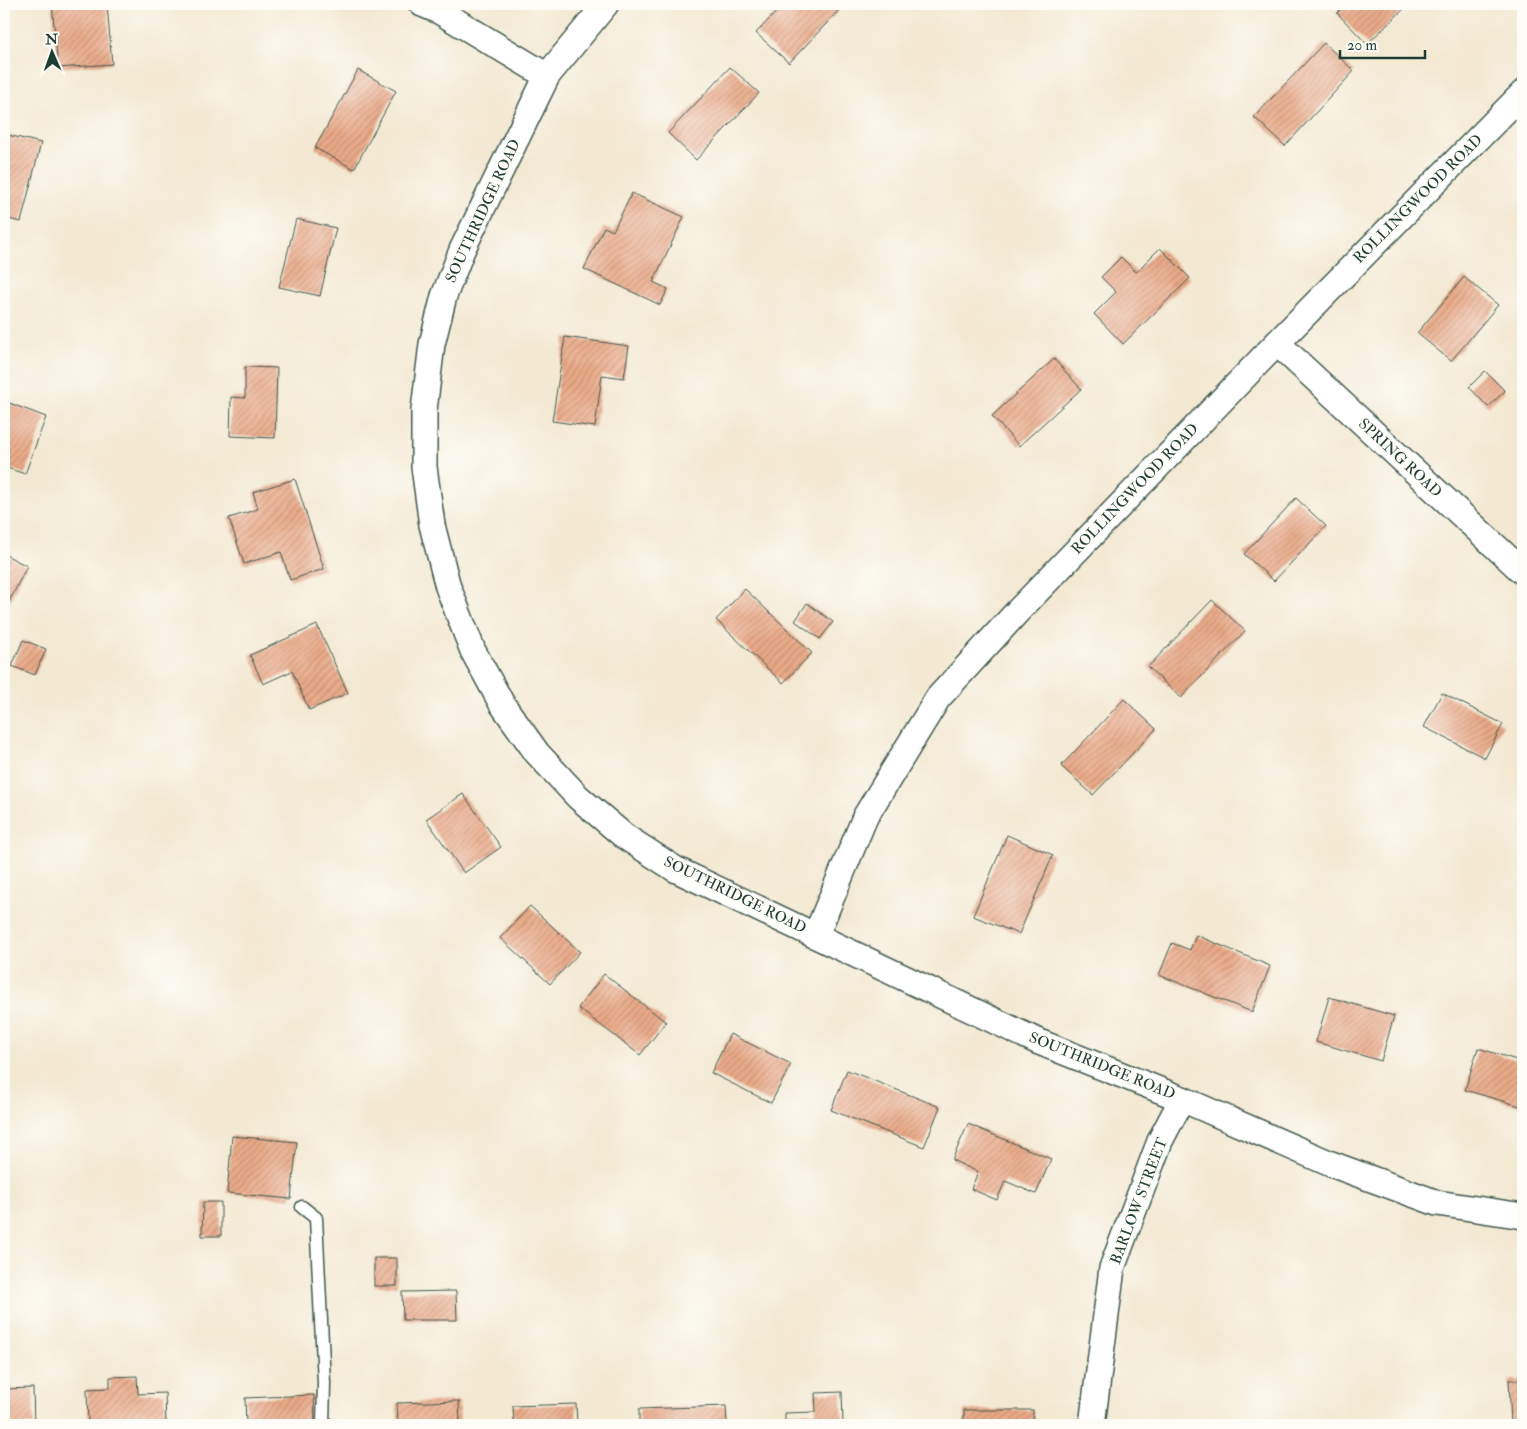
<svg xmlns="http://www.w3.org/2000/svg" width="1527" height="1429" viewBox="0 0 1527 1429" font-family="'IM FELL Double Pica',serif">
  <defs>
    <pattern id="building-hatch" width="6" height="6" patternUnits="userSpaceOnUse" patternTransform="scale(1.25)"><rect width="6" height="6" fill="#ebaa89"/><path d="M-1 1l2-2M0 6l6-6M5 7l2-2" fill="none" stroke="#be8c71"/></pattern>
  </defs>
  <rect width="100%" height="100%" fill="#fdfcf7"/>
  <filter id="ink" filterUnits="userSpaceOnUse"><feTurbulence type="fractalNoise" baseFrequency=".02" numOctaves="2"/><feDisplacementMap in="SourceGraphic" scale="10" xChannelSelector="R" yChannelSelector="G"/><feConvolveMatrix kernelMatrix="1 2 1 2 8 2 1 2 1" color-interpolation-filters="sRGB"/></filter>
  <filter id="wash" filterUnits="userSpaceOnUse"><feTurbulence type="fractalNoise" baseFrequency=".0096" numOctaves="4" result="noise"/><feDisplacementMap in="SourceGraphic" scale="20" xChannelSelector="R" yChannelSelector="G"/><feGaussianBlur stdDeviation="1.12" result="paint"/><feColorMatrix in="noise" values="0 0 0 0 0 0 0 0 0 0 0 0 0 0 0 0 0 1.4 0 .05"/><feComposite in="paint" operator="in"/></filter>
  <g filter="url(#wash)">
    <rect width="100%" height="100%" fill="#f3e9d2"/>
    <g id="blocks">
      <g fill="url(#building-hatch)">
        <path d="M52,4H107L112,64L58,68Z"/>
        <path d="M784,4H840L843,6L789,63L756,33Z"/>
        <path d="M1347,4H1409L1367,44L1337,13Z"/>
        <path d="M1324,43L1354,71L1285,146L1254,117Z"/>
        <path d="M730,67L759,93L696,160L668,133Z"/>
        <path d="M358,70L396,91L354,169L315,148Z"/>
        <path d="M4,134L41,143L21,222L4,218Z"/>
        <path d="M632,193L684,217L653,282L668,289L660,305L584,269L604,227L613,231Z"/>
        <path d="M296,219L336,228L320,296L279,287Z"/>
        <path d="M1160,248L1190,278L1123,344L1094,314L1116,292L1101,277L1121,257L1136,272Z"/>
        <path d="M1464,277L1498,305L1451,361L1417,333Z"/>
        <path d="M565,337L629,346L624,378L602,375L595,427L552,421Z"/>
        <path d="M1054,359L1081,389L1019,446L992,416Z"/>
        <path d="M245,367L277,368L275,438L230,436L231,397L245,398Z"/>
        <path d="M1485,371L1505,391L1488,407L1469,387Z"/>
        <path d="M4,401L46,417L25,474L4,467Z"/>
        <path d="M295,479L324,569L290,580L281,552L244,564L229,518L258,509L253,492Z"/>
        <path d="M1296,498L1326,526L1274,581L1244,554Z"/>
        <path d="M4,554L27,566L4,612Z"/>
        <path d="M745,589L812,653L783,683L716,620Z"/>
        <path d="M1212,600L1245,631L1181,698L1148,667Z"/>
        <path d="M807,603L833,622L820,639L795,621Z"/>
        <path d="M317,625L348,693L309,710L292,671L263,684L250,655Z"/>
        <path d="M23,640L46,649L35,675L12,666Z"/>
        <path d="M1442,693L1503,724L1485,758L1424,727Z"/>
        <path d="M1124,699L1156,729L1093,795L1061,766Z"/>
        <path d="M463,794L501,847L464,873L426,819Z"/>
        <path d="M1007,835L1053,855L1019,934L973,916Z"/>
        <path d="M530,906L580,952L550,984L500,938Z"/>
        <path d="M1196,935L1270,966L1252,1012L1159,975L1172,943L1190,950Z"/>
        <path d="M604,974L666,1022L640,1055L578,1008Z"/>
        <path d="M1329,997L1394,1016L1381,1061L1316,1042Z"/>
        <path d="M730,1034L791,1064L771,1103L711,1073Z"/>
        <path d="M1478,1048L1523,1062V1107L1465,1090Z"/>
        <path d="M847,1070L940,1107L924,1147L831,1110Z"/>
        <path d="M968,1124L1051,1159L1036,1194L1005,1181L997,1200L971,1189L978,1172L952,1160Z"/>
        <path d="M232,1136L297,1142L291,1199L227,1193Z"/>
        <path d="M203,1202H221V1236H202Z"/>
        <rect x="374" y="1258" width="23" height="28"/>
        <path d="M456,1291L457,1320H403L402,1292Z"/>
        <path d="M137,1376L138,1394L165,1393L166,1425H88L87,1389L110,1388V1377Z"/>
        <path d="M1509,1380H1523V1424H1511Z"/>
        <path d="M33,1388L34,1425H4V1389Z"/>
        <path d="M842,1392L843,1425H785V1413L816,1412L815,1393Z"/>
        <path d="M314,1395L315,1425H246L245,1398Z"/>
        <path d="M459,1401L460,1425H398L397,1403Z"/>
        <path d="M576,1404L577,1425H514L513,1406Z"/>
        <path d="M726,1406L727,1425H639V1409Z"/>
        <rect x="964" y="1410" width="69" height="15"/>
      </g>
    </g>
  </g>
  <g filter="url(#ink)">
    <use href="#blocks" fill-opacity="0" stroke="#3f574c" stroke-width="1"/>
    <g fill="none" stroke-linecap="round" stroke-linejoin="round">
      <g stroke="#3f574c" stroke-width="15">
        <path id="lane" d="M302,1207L316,1218L324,1383L323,1425"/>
      </g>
      <g stroke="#3f574c" stroke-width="28">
        <g id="street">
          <path d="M422,4L439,11L547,76"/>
          <path d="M606,4L547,76L462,250L444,296L432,344L424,410V467L432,525L448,587L473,651L502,704L537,753L578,797L624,836L675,869L1039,1042L1182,1099L1331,1164L1437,1203L1523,1216"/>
          <path d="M1277,343L1523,572"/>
          <path d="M816,935L865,817L938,698L1018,611L1277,343L1523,93"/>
          <path d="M1092,1425L1112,1268L1160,1141L1182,1099"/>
        </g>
      </g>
      <use href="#lane" stroke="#fff" stroke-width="12"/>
      <use href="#street" stroke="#fff" stroke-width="25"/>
    </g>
  </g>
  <g text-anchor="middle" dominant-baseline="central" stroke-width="4" stroke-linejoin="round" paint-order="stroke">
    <g font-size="15" fill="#1f3d34" stroke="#fdfcf7">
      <text transform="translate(1418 199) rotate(-45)">ROLLINGWOOD ROAD</text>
      <text transform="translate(483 211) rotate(-65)">SOUTHRIDGE ROAD</text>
      <text transform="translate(1400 458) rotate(43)">SPRING ROAD</text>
      <text transform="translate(1135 489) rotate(-46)">ROLLINGWOOD ROAD</text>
      <text transform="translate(735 895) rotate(26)">SOUTHRIDGE ROAD</text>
      <text transform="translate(1102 1066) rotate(22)">SOUTHRIDGE ROAD</text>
      <text transform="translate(1139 1201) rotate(-69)">BARLOW STREET</text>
    </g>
  </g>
  <rect width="1527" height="1429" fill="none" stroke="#fdfcf7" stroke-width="20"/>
  <g transform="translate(52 52) rotate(358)" stroke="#fdfcf7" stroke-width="4" paint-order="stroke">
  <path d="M0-4L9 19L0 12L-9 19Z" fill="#1f3d34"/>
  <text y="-8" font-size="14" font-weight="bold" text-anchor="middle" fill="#1f3d34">N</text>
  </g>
  <path d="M1340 50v8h85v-8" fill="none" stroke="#1f3d34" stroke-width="2.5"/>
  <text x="1347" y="50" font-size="15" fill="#1f3d34" stroke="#fdfcf7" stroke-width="4" paint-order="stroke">20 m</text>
</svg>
